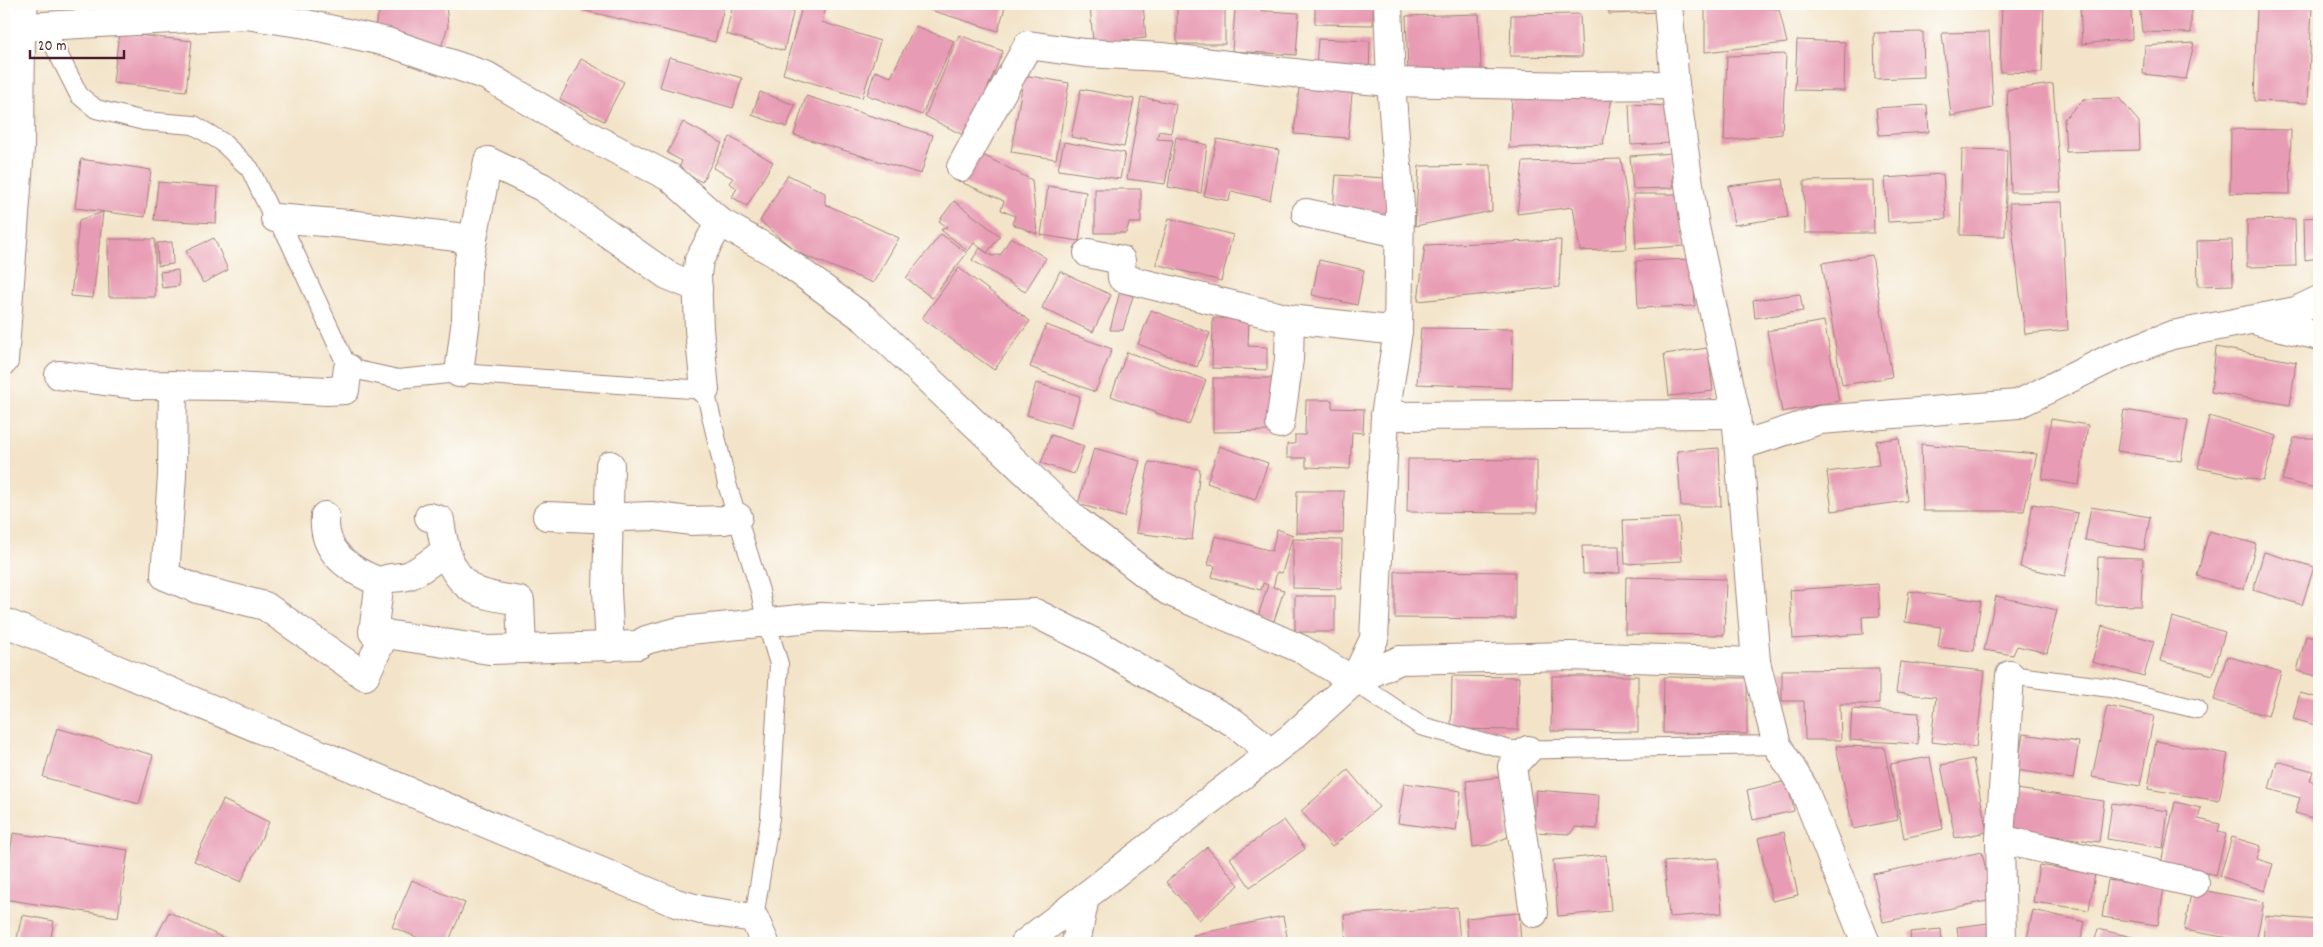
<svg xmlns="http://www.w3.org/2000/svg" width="2323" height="947" viewBox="0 0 2323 947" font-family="Dekko,sans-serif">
  <rect width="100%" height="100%" fill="#fdfcf7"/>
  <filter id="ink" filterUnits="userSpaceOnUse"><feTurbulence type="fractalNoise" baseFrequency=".02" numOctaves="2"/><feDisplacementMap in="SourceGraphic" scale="10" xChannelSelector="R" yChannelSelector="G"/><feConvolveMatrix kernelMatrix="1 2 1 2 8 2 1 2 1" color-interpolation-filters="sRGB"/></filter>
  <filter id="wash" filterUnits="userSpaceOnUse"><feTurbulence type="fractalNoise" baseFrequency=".0096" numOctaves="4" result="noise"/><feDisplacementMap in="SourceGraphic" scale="20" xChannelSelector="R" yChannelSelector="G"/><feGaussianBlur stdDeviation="1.12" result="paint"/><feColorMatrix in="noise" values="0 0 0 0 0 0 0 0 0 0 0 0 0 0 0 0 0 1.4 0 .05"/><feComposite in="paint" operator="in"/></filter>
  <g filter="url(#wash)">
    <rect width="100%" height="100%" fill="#f3e4c9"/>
    <g id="blocks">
      <g fill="#e89bb4">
        <path d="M382,4H446L448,26L441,47L375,25Z"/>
        <path d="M583,4H725L715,42L582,10Z"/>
        <path d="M733,4L795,5L784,51L726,34Z"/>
        <path d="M803,4H827L822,22L880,41L862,98L783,74Z"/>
        <path d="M932,4H1006L998,31L930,10Z"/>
        <path d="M1090,4H1143L1146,38L1093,43Z"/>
        <path d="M1315,4H1373V25L1315,24Z"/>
        <path d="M1609,4H1660L1661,12L1609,14Z"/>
        <path d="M1705,4L1779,9L1787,43L1705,52Z"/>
        <path d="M2002,4H2044L2042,73L2000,72Z"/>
        <path d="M2080,4H2131L2132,39L2082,44Z"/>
        <path d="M2139,4H2191V33L2142,32Z"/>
        <path d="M2257,4H2312L2308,103L2254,101Z"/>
        <rect x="1177" y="5" width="48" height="39"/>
        <path d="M1235,9L1299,13L1296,55L1232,51Z"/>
        <path d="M1479,14L1481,70L1408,73L1406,16Z"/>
        <path d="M1580,14L1582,57L1510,56L1511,15Z"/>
        <path d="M915,26L954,41L922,115L867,95L875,71L891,77Z"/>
        <path d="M1923,32L1924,77L1875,79L1874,33Z"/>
        <path d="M1989,32L1993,108L1951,116L1942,33Z"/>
        <path d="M119,33L192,41L186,91L113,83Z"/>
        <path d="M959,35L1003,51L967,137L925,116Z"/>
        <path d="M1318,39L1370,41L1369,74L1316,68Z"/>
        <path d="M1797,40L1845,42L1844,91L1795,90Z"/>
        <path d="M2194,43L2186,79L2143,74L2145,46Z"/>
        <path d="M1786,54L1782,134L1724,141L1727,56Z"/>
        <path d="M669,57L742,78L733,108L660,87Z"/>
        <path d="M581,59L624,82L604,121L560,99Z"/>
        <path d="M1024,75L1069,83L1056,159L1011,152Z"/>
        <path d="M2053,84L2061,192H2011L2007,90Z"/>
        <path d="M1299,88L1352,93L1348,138L1294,134Z"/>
        <path d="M1081,89L1134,99L1124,147L1071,137Z"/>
        <path d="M760,92L795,105L787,127L752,115Z"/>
        <path d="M1613,94L1603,144L1509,148L1512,96Z"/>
        <path d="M806,96L933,135L921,174L794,135Z"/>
        <path d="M1141,97L1176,104L1171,133L1159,131L1157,139L1173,140L1165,184L1127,179Z"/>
        <path d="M2119,98L2139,122L2140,150L2066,152L2064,119L2084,99Z"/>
        <path d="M1629,104L1668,106L1671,143L1631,145Z"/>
        <path d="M1927,105L1929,132L1879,135L1876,108Z"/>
        <path d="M683,122L722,143L702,182L678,170L682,161L667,153Z"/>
        <path d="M2231,129L2291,130L2290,194L2230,193Z"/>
        <path d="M730,137L773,162L747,206L732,197L737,188L729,183L733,178L713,168Z"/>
        <path d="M1176,137L1207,145L1201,193L1168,187Z"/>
        <path d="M1217,139L1279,150L1270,200L1231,191L1229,201L1204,196Z"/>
        <path d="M1064,142L1125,153L1120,179L1058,170Z"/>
        <path d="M1962,149L2007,150L2005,236L1960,235Z"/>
        <path d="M977,152L1032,180L1037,234L1012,224L1015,216L1001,210L1004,201L963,183Z"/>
        <path d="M1673,153V188L1633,189L1630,156Z"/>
        <path d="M81,159L151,170L145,217L75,208Z"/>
        <path d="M1621,159L1627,201L1626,249L1580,251L1573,207L1517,214L1523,162Z"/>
        <path d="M1491,165L1492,211L1415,226L1419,166Z"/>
        <path d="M1943,174L1946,219L1888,222L1885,178Z"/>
        <path d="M788,175L825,193V204L899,238L873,283L798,253L760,221Z"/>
        <path d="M1336,175L1386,178V218L1333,209Z"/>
        <path d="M1783,179L1788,217L1734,225L1728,186Z"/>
        <path d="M1873,180L1874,233H1805L1804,181Z"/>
        <path d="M158,182L218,187L216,223L154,220Z"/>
        <path d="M1048,186L1086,192L1079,241L1041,235Z"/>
        <path d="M1095,189H1141V223H1129L1126,233H1095Z"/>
        <path d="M1633,194H1681L1684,246L1636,249Z"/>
        <path d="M954,201L1000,236L987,253L974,243L968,251L941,230L947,227L939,221Z"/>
        <path d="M2062,202L2068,330L2025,334L2009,203Z"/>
        <path d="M103,212L93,298L71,296L79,220Z"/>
        <path d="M2319,217V258L2305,260L2304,218Z"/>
        <path d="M1169,218L1233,235L1221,281L1156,264Z"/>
        <path d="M2295,219L2296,266L2247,267V220Z"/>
        <path d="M941,234L967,253L932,298L906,278Z"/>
        <path d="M1011,237L1046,258L1025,292L972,260L980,248L992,256L1001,254Z"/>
        <path d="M214,238L228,270L203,283L186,251Z"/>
        <path d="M108,239H155V297H109Z"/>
        <path d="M1561,240L1559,287L1418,301L1425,245Z"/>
        <path d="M2232,240L2233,285L2198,286L2197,241Z"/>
        <path d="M172,242L173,264L158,266L157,243Z"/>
        <path d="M1872,255L1892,377L1842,385L1822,263Z"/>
        <path d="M1693,259L1695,306L1638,308L1636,261Z"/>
        <path d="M1319,260L1364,270L1357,305L1312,295Z"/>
        <path d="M959,268L1030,321L994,370L922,318Z"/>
        <path d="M178,270L179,286L162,288L160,272Z"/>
        <path d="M1060,271L1111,295L1093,332L1042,308Z"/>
        <path d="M1120,291L1133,296L1123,330H1110Z"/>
        <path d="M1800,294L1803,311L1755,318L1753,300Z"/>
        <path d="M1151,310L1210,333L1197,367L1138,344Z"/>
        <path d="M1213,318L1249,319L1248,346L1267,347V370L1212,368Z"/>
        <path d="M1824,321L1839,401L1782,412L1767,331Z"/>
        <path d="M1046,325L1112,349L1095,392L1030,367Z"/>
        <path d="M1421,328L1513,329L1512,388L1417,384Z"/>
        <path d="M2216,347L2296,362L2290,405L2211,392Z"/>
        <path d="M1708,348L1713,391L1669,396L1664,354Z"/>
        <path d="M1127,352L1206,380L1189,425L1111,396Z"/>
        <path d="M1213,378H1276V431L1213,432Z"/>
        <path d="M1036,383L1080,396L1071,428L1027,415Z"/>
        <path d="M1306,400H1332V408L1364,409L1363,433L1352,432L1350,469L1306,467V458H1287V444H1295V435H1305Z"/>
        <path d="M2124,410L2188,420L2181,461L2117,451Z"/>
        <path d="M2209,416L2277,436L2263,481L2198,468Z"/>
        <path d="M2051,419L2088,425L2079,485L2042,479Z"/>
        <path d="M1051,435L1084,446L1074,474L1041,463Z"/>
        <path d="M1899,438L1907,501L1832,511L1827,472L1879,465L1876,441Z"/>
        <path d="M2294,438H2319V489L2282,480Z"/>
        <path d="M1921,444L2037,454L2024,511H1923Z"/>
        <path d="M1219,446L1268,463L1255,500L1207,483Z"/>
        <path d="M1094,448L1140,461L1124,517L1078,504Z"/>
        <path d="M1719,448L1721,506H1681L1677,451Z"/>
        <path d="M1408,459L1537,460V513L1407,512Z"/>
        <path d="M1149,462L1200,469L1192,540L1136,533Z"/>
        <path d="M1297,491H1344L1343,533H1296Z"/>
        <path d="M2033,504L2078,513L2065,576L2020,567Z"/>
        <path d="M2091,507L2150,517L2144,550L2085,540Z"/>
        <path d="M1679,518L1682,561L1625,564L1623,520Z"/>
        <path d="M1277,529L1293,535L1282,573L1277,572L1273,587L1284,590L1274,621L1258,616L1268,585L1263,583L1261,590L1212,577L1215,566L1208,565L1215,536L1272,551Z"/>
        <path d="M2209,531L2256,544L2244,589L2197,576Z"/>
        <path d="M1293,539L1342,540L1341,589L1293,588Z"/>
        <path d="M1582,546H1619L1620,573L1583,574Z"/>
        <path d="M2264,552L2314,567L2302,605L2253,590Z"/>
        <path d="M2098,557L2143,558L2141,606L2096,605Z"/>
        <path d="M1395,571L1515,572V619L1395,618Z"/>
        <path d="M1626,577L1726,579L1724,635L1625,634Z"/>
        <path d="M1878,584L1880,616L1862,617L1863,634L1793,639L1790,590Z"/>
        <path d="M1909,591L1981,601L1974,651L1938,647L1941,627L1905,622Z"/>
        <rect x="1295" y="596" width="40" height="36"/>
        <path d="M1996,596L2057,610L2047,653L2017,646L2013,655L1984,650Z"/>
        <path d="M2172,617L2225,632L2213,675L2160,661Z"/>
        <path d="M2102,626L2154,641L2144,676L2092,662Z"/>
        <path d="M2306,636L2319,639V677L2297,671Z"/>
        <path d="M2227,656L2281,672L2268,716L2214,700Z"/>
        <path d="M1900,662L1985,671L1976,747L1931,742L1936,697L1896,693Z"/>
        <path d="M1879,669V704H1840L1841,740H1805L1804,701H1782V670Z"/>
        <path d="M1452,676L1519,677L1518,730L1451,729Z"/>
        <path d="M1552,676H1638V732L1551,731Z"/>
        <path d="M1664,677L1747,678V734L1663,733Z"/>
        <path d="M2300,693L2319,698V726L2293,719Z"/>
        <path d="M2107,706L2154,716L2140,786L2092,777Z"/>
        <path d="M1852,709L1919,713L1918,744L1850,740Z"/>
        <path d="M57,728L153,755L139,804L43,777Z"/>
        <path d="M2023,734L2079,742L2073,779L2017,770Z"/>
        <path d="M2156,741L2228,754L2219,801L2148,789Z"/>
        <path d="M1836,746L1884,747L1898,820L1853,829Z"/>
        <path d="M1930,757L1943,829L1904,838L1890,764Z"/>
        <path d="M1973,759L1987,832L1955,838L1941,765Z"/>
        <path d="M2277,761L2313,771L2310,781L2319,784V820L2295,813L2300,798L2269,789Z"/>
        <path d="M1348,770L1379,807L1332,847L1301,811Z"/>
        <path d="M1502,777L1508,837L1489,845L1473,847L1466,781Z"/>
        <path d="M1787,781L1794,811L1753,820L1747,790Z"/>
        <path d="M1404,783L1461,791L1456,831L1398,823Z"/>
        <path d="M2016,789L2104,801L2099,842L2010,830Z"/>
        <path d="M1536,790L1599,795L1597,829L1575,827L1570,834L1534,832Z"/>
        <path d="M223,800L269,822L241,882L194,861Z"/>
        <path d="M2175,802L2201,808L2198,819L2220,824L2218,832L2226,834L2216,875L2161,863Z"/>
        <path d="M2112,803L2168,811L2163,848L2107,839Z"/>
        <path d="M1284,820L1305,849L1250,887L1230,858Z"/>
        <path d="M1784,832L1798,895L1772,901L1758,838Z"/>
        <path d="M13,833L128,850L118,917L4,899Z"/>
        <path d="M2232,837L2261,846L2257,859L2273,864L2265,891L2220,876Z"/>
        <path d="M1207,847L1239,885L1199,920L1166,882Z"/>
        <path d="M1982,852L1992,900L1883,922L1873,874Z"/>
        <path d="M1606,855L1611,911L1558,916L1553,860Z"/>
        <path d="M1718,858L1722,913L1669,917L1664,862Z"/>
        <path d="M2039,865L2095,874L2089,910L2033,902Z"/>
        <path d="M412,880L465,903L448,943H431L392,927Z"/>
        <path d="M2108,880L2164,888L2158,925L2102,917Z"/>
        <path d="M2192,888L2264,902L2256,943L2184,930Z"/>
        <path d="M1457,907L1460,943H1346L1344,915Z"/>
        <path d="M2033,910L2085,922L2080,943H2026Z"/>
        <path d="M169,912L234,943H153Z"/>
        <path d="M1519,913L1521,943H1468L1466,918Z"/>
        <path d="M22,915L54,921L50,943H16Z"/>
        <path d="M1283,916L1288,942L1198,943L1193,935Z"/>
        <path d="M2265,916L2318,920L2316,943H2263Z"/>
        <path d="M1988,923L1990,943H1959L1957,927Z"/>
        <path d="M1941,929L1942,943H1911L1910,932Z"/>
        <path d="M2098,929L2149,941V943H2094Z"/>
      </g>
    </g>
  </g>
  <g filter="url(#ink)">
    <use href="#blocks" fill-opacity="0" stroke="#9e827a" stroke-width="1"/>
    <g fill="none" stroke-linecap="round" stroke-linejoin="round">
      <g stroke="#9e827a" stroke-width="20">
        <g id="service">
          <path d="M44,26L79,95L96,109L144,121L194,125L222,142L250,169L269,209L288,238L348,368L398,379L459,373L705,390L727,484L760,591L766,621L779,664L770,818L754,918"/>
          <path d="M2010,675L2111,688L2197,709"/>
          <path d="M1354,681L1421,726L1510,750L1777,745"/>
        </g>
      </g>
      <g stroke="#9e827a" stroke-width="30">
        <g id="minor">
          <path d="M1668,4L1675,85L1695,227L1736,414L1756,662L1777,745L1803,787L1866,943"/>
          <path d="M4,32L21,27L44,26L246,15L306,24L387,42L487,76L580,131L671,178L720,222L773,252L865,319L1077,521L1168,591L1301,649L1354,681"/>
          <path d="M961,167L1028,45L1085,53L1162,57L1310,75L1391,82L1575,86L1675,85"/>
          <path d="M1306,213L1399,233"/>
          <path d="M275,218L348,224L473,239"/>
          <path d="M1088,253L1121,260L1122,278L1290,319L1398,331"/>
          <path d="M2260,322L2319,336"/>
          <path d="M4,361L20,148L21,27L24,4"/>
          <path d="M459,373L466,319L467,270L488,161L542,187L667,275L698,288"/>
          <path d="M59,375L137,385L235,386L327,391L345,390L348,368"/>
          <path d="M173,385L172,476L165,576L197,589L265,606L365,676L385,633"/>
          <path d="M705,390L699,329L697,275L699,260L720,222"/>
          <path d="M1385,416L1736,414"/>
          <path d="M1280,424L1289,359L1290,319"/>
          <path d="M1739,446L1820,420L2018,404L2111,358L2172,335L2296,311L2319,300"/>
          <path d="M610,465L607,591L610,647"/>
          <path d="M325,516C322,552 349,570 380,582"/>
          <path d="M547,516L592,518L653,516L690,521L724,520L738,517"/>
          <path d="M429,517L440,520C443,543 448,569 467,585C479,596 504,598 520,601L522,649L638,645L646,640L680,631L820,617L879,619L1035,613L1101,646L1183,695L1233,722L1255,739L1270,754"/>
          <path d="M446,551C434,559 423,569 410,575C400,579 388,576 380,582L373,632L489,650L522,649"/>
          <path d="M4,622L676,903L701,910L754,918L765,943"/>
          <path d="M1354,681L1374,639L1385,416L1398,331L1400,206L1391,82L1388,4"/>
          <path d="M1528,750L1512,767L1534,913"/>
          <path d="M2000,839L2195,883"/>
          <path d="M1025,943L1293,736L1354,681L1400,660L1570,656L1756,662"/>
          <path d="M1076,943L1085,897"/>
          <path d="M2002,943L2000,839L2010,675"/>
        </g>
      </g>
      <use href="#service" stroke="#fff" stroke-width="18"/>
      <use href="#minor" stroke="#fff" stroke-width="28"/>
    </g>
  </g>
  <rect width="2323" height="947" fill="none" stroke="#fdfcf7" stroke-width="20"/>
  <path d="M30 50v8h94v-8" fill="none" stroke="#4a1f2b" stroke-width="2.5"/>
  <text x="38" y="50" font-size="15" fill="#4a1f2b" stroke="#fdfcf7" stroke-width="4" paint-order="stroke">20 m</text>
</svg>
